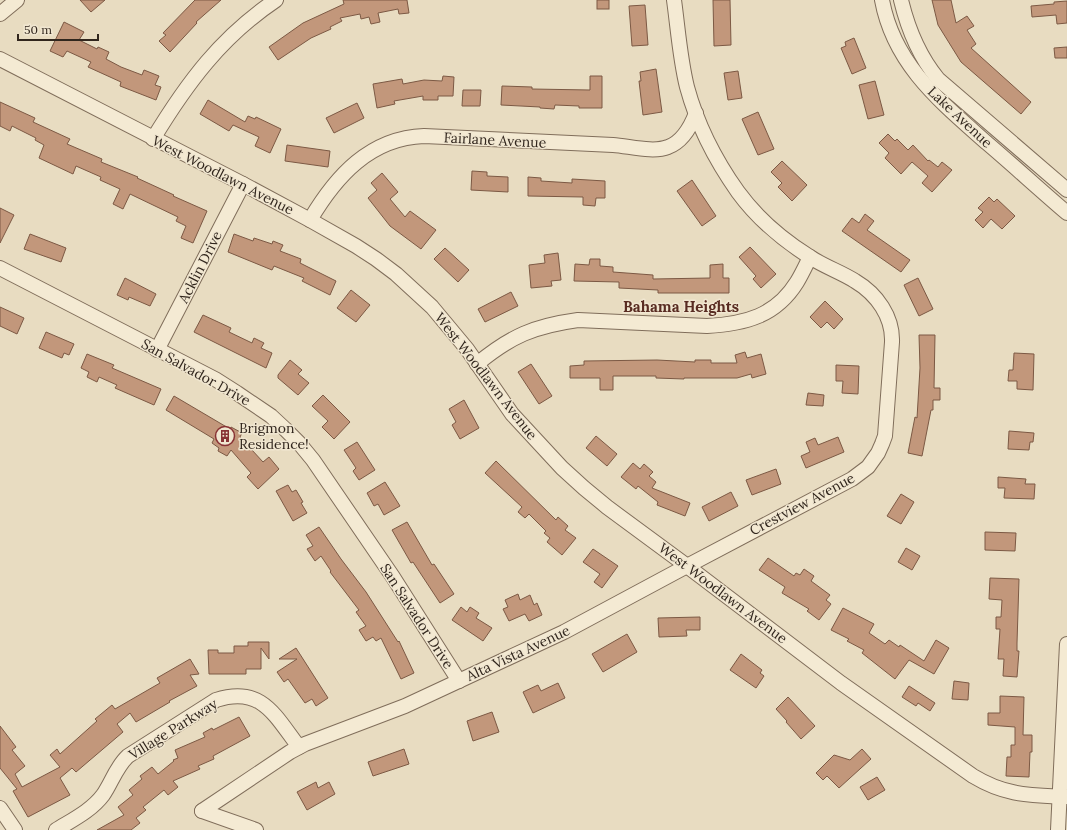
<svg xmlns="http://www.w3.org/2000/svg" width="1067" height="830" viewBox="0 0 1067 830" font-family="Lora,serif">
  <rect width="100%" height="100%" fill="#e8dcc1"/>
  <g fill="#c2977b" stroke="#7c5944">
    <path d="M80,0H105L91,12Z"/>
    <path d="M195,0H221L196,22L197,23L170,52L159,41L166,35L163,33Z"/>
    <path d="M343,0H407L409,13L399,14L398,9L378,13L380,22L371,24L369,17L361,19L360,14L340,18L342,21L330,27L331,29L311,38L278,60L269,47L303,23L344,4Z"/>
    <rect x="597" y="0" width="12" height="9"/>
    <path d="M713,0H730L731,45L714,46Z"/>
    <path d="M932,0H951L956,23L967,16L974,26L967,30L976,44L971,48L1031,102L1021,114L961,62L938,25Z"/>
    <path d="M1067,1V23L1057,24L1056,15L1032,17L1031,6L1054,4V2Z"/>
    <path d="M645,5L648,45L632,46L629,6Z"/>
    <path d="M64,22L84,32L79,40L97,49L98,47L109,52L106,59L121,67L142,75L144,70L159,76L155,85L161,87L156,100L120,86L121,82L88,67L91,62L67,51L63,57L50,51Z"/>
    <path d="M854,38L866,68L852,74L841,48L846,46L845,42Z"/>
    <path d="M1067,47V58H1055L1054,48Z"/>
    <path d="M656,69L662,112L643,115L639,81H641L640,72Z"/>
    <path d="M738,71L742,98L728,100L724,73Z"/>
    <path d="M443,76L454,77L453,96H438V100H423V96L394,101L395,104L377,108L373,84L402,79L403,84L424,80L442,81Z"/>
    <path d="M590,76H602V108H579V106L555,105L554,109L540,108V107L501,105L502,86L532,87V89L590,90Z"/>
    <path d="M875,81L884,115L868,119L859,85Z"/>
    <path d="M463,90H481L480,106H462Z"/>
    <path d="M208,100L245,122L248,116L255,119L256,117L281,129L270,153L255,146L259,137L233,125L229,131L200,114Z"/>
    <path d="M0,102L35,118L33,122L70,139L67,144L102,159L101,162L138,177L137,178L174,195L173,196L207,211L193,243L181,238L186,226L176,221L178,217L130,194L123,209L113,204L120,189L100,180L101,177L76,166L73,174L39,158L44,145L35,140L36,138L12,126L10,131L0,126Z"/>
    <path d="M357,103L364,118L334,133L326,118Z"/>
    <path d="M758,112L774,149L758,155L742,119Z"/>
    <path d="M888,134L895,141L897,139L908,150L913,145L928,161L929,160L938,167L942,162L952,170L932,192L922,183L928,176L912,162L901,174L885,158L889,153L879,143Z"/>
    <path d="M287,145L330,151L328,167L285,161Z"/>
    <path d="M782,161L807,185L792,201L778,187L782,183L771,172Z"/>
    <path d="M472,171L487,172V176L508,177V192L471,190Z"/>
    <path d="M382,173L398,192L390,199L405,217L410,211L436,230L421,249L390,226L368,198L377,190L371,183Z"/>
    <path d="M528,177L541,178V181L572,183V179L605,181V198H596L595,206L583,205V197L528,196Z"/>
    <path d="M692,180L716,216L702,226L677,191Z"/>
    <path d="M989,197L994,202L997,199L1015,216L1002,229L991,219L983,228L975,220L983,212L978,208Z"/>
    <path d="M0,208L14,215L0,243Z"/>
    <path d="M865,214L874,221L867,230L910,260L901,272L842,231L852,218L859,223Z"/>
    <path d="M30,234L66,248L61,262L24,249Z"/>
    <path d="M234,234L253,241L254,238L272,244L273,241L283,245L280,251L301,259L300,263L336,281L330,295L302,281L304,278L274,266L272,270L228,252Z"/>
    <path d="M750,247L776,274L761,288L753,279L756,276L739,257Z"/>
    <path d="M445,248L469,270L458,282L434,259Z"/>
    <path d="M558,253L561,280L551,281L552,286L531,288L529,265L545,263L544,255Z"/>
    <path d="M590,259H600V266L613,267V272L653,275V279L710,278V265L723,264V278H729V293H658V290L619,288V282L574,281L575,264L589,265Z"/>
    <path d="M125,278L156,294L150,306L129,297L128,300L117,295Z"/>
    <path d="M918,278L933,309L919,316L904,285Z"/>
    <path d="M351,290L370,305L356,322L337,308Z"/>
    <path d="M511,292L518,306L485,322L478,309Z"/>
    <path d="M825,301L843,319L834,329L827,322L821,328L810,317Z"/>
    <path d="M0,307L24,318L17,334L0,326Z"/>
    <path d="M203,315L231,328L229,332L252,343L254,338L264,343L261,348L272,353L266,368L194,332Z"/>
    <path d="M46,332L74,344L69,355L64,353L62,358L39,348Z"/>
    <path d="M919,335H935L934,388H940V400H933V410H931L922,456L908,453L915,417L917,418L920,368Z"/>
    <path d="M745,352L747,358L761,354L766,374L752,378L751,374L737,378H684V379L656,378V376H613V390H600V378H570V366L584,365V361L657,360L695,362V360H711V363H737L735,355Z"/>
    <path d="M1014,353L1034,354L1033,390L1017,389V381H1008L1009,370H1013Z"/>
    <path d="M87,354L114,365L112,368L161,389L154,405L115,388L117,385L99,377L97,382L87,377L89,372L81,368Z"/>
    <path d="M290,360L302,370L298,374L309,383L298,395L278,378V375Z"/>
    <path d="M531,364L552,396L539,404L518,372Z"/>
    <path d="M836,365L859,366L858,394L842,393L843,381H836Z"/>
    <path d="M808,393L824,395L823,406L806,405Z"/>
    <path d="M323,395L350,422L334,439L322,427L328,421L312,406Z"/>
    <path d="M174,396L230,429L231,427L242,433L240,437L263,462L269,457L279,469L258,489L247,477L251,473L231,450L227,456L218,451L219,448L212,443L214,439L166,410Z"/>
    <path d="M464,400L479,428L460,439L452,425L456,422L449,409Z"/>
    <path d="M1009,431L1034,433L1033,442H1030L1029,450L1008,449Z"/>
    <path d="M596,436L617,454L607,466L586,448Z"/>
    <path d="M838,437L844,452L806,468L801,456L810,452L806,442L815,438L818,445Z"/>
    <path d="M357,442L375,470L359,480L353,471L356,468L344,450Z"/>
    <path d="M496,461L556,520L558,517L568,526L565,530L576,538L562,555L547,542L550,538L544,533L546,531L529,514L525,518L518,512L522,507L485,473Z"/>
    <path d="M633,463L640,469L644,464L653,472L649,476L656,482L652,488L690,503L685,516L657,505L658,502L638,486L636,489L621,477Z"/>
    <path d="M776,469L781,484L752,495L746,480Z"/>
    <path d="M998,477L1026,479L1025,484H1035L1034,499L1004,498L1005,488H998Z"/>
    <path d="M385,482L400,506L384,515L378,504L374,506L367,493Z"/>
    <path d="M288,485L292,492L296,490L303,502L301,503L307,513L293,521L276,491Z"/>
    <path d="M731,492L738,506L709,521L702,507Z"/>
    <path d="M901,494L914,502L901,524L887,516Z"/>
    <path d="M407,522L432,565L434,564L454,594L440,603L413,562L411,563L392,530Z"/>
    <path d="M319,527L341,559L366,592L398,642L399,641L414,673L401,679L381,638L376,641L373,637L366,641L359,630L366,626L356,612L359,610L330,572L331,571L321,556L315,561L307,549L313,546L306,535Z"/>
    <path d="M985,532L1016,533L1015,551L985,550Z"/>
    <path d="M906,548L920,556L912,570L898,562Z"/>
    <path d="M593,549L618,566L602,588L594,582L600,574L583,562Z"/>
    <path d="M768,558L794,576L796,573L800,575L804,569L814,576L811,581L830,595L826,600L831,604L819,620L807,611L809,609L782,593L785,587L759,570Z"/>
    <path d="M990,578L1019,579L1017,643V651H1019L1017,677L1003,676L1004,659H998L1000,629H996V617H1001L1002,600L989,599Z"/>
    <path d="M518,594L520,600L530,595L534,605L537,603L542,615L529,621L525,614L509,621L503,609L508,607L505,600Z"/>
    <path d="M461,607L467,612L470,607L479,613L476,618L492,628L483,641L452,620Z"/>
    <path d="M843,608L874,624L869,633L885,644L889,640L899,647L900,645L924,661L936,640L949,648L934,674L909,660L895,679L862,653L864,650L847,641L849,639L831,630Z"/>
    <path d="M700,617V630H686L687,636L659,637L658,618Z"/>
    <path d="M627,634L637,652L603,672L592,654Z"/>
    <path d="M248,642H269V659L261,648V669H246V674H209L208,650H218V653H234V646H248Z"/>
    <path d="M296,648L328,698L316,706L312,699L305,703L288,679L284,682L277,672L297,659H279Z"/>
    <path d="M741,654L762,670L760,673L764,676L756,688L730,670Z"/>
    <path d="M190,659L199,674L190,675L197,686L169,701L170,702L136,722L130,713L117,724L123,732L76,772L72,768L60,778L70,795L28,817L13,791L17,789L0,768V726L16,747L12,750L25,766L15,774L22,787L60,767L50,755L57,749L60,754L97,721L95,719L112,705L115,709L160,683L157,678Z"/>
    <path d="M954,681L969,683L968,700L952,699Z"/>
    <path d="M558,683L565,698L533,713L523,692L538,685L541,691Z"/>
    <path d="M909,686L935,703L930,711L918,703L916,706L902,697Z"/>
    <path d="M1000,696L1024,697L1023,735H1032V752H1030L1029,777L1006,776L1007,757H1011V745H1015V727L988,725V713H1000Z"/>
    <path d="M788,697L815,726L801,739L786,722L787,721L776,709Z"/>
    <path d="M492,712L499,732L473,741L467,721Z"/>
    <path d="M239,717L250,736L213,756L214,759L198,766L200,769L173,781L178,787L168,795L164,790L143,807L146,810L136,818L140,823L131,830H97L124,815L118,807L133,795L129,790L142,779L140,776L152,767L158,774L174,761L173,760L178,758L175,750L205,737L203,733L212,728L213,730Z"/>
    <path d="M404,749L409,764L373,776L368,762Z"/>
    <path d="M862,749L871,759L839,788L827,776L823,780L816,773L834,755L850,760Z"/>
    <path d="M877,777L885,790L868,800L860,787Z"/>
    <path d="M316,782L318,788L329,782L335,794L307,810L297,792Z"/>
  </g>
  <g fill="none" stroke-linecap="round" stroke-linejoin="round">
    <g stroke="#806e5b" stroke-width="16">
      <g id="minor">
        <path d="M882,0C894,65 941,102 987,143C1014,166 1040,190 1067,213"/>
        <path d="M901,0C908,29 919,56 938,79L1067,190"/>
        <path d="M0,14L17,0"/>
        <path d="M0,59L243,184L310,220L356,246L376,259L396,274L432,307L467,349L512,414L562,468L584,488L607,507L687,566L841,683L973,776C1006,796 1030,795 1067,797"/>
        <path d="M153,139C187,83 221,37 276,0"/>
        <path d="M310,220C336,176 370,138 424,136C487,139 550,142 613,145C629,146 653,153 668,147C682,142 691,126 696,113"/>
        <path d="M0,268L215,379L237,393L271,416L285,429L299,443L313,460L393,577L459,681"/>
        <path d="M157,350L243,184"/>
        <path d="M477,364C511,336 534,326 578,320L707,326C745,324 776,316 797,282C802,274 806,265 810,257"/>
        <path d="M0,808L15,830"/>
        <path d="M202,811L290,752L305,744L405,706L564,632L687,566L852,479L868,467L878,453L882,444L885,436L892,342C893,317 877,294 855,281C841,272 825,267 810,257C783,240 757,218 738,192C716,161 697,124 687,87C680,59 678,29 674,0"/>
        <path d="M202,811L256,830"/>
        <path d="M56,830C72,820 91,811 103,795C112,782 116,767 128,756L216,700C262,685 275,716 299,747"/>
        <path d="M1058,830L1067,644"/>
      </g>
    </g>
    <use href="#minor" stroke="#f4ead3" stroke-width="14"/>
  </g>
  <defs>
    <g id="building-ring" transform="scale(1)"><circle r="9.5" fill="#f0e6d0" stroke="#883234" stroke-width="1.5"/><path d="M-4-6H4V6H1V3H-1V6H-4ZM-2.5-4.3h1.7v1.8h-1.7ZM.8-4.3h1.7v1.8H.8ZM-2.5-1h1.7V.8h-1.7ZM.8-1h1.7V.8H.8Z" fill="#883234"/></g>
  </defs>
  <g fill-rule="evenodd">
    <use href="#building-ring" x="225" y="436"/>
  </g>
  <g text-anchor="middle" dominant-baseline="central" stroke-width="3" stroke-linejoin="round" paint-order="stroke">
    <g font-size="14" fill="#31261d" stroke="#f0e6d0">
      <text transform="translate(960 117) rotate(43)">Lake Avenue</text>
      <text transform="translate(495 140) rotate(3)">Fairlane Avenue</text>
      <text transform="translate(223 175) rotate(27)">West Woodlawn Avenue</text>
      <text transform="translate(200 267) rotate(-63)">Acklin Drive</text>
      <text transform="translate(196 372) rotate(29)">San Salvador Drive</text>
      <text transform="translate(486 376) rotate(52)">West Woodlawn Avenue</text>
      <text transform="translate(802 504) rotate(-28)">Crestview Avenue</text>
      <text transform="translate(723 593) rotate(37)">West Woodlawn Avenue</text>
      <text transform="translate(417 616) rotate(57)">San Salvador Drive</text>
      <text transform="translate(518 653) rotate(-25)">Alta Vista Avenue</text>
      <text transform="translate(173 729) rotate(-32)">Village Parkway</text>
    </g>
    <g font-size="14" fill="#31261d" stroke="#f0e6d0" text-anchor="start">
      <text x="239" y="428">Brigmon<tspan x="239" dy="16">Residence!</tspan></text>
    </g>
    <g font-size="15" font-weight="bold" fill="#592c22" stroke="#f0e6d0">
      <text x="681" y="306">Bahama Heights</text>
    </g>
  </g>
  <path d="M18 34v6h80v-6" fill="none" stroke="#31261d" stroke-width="2"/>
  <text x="24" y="34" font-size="12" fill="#31261d" stroke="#f0e6d0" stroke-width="3" paint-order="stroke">50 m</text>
</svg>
